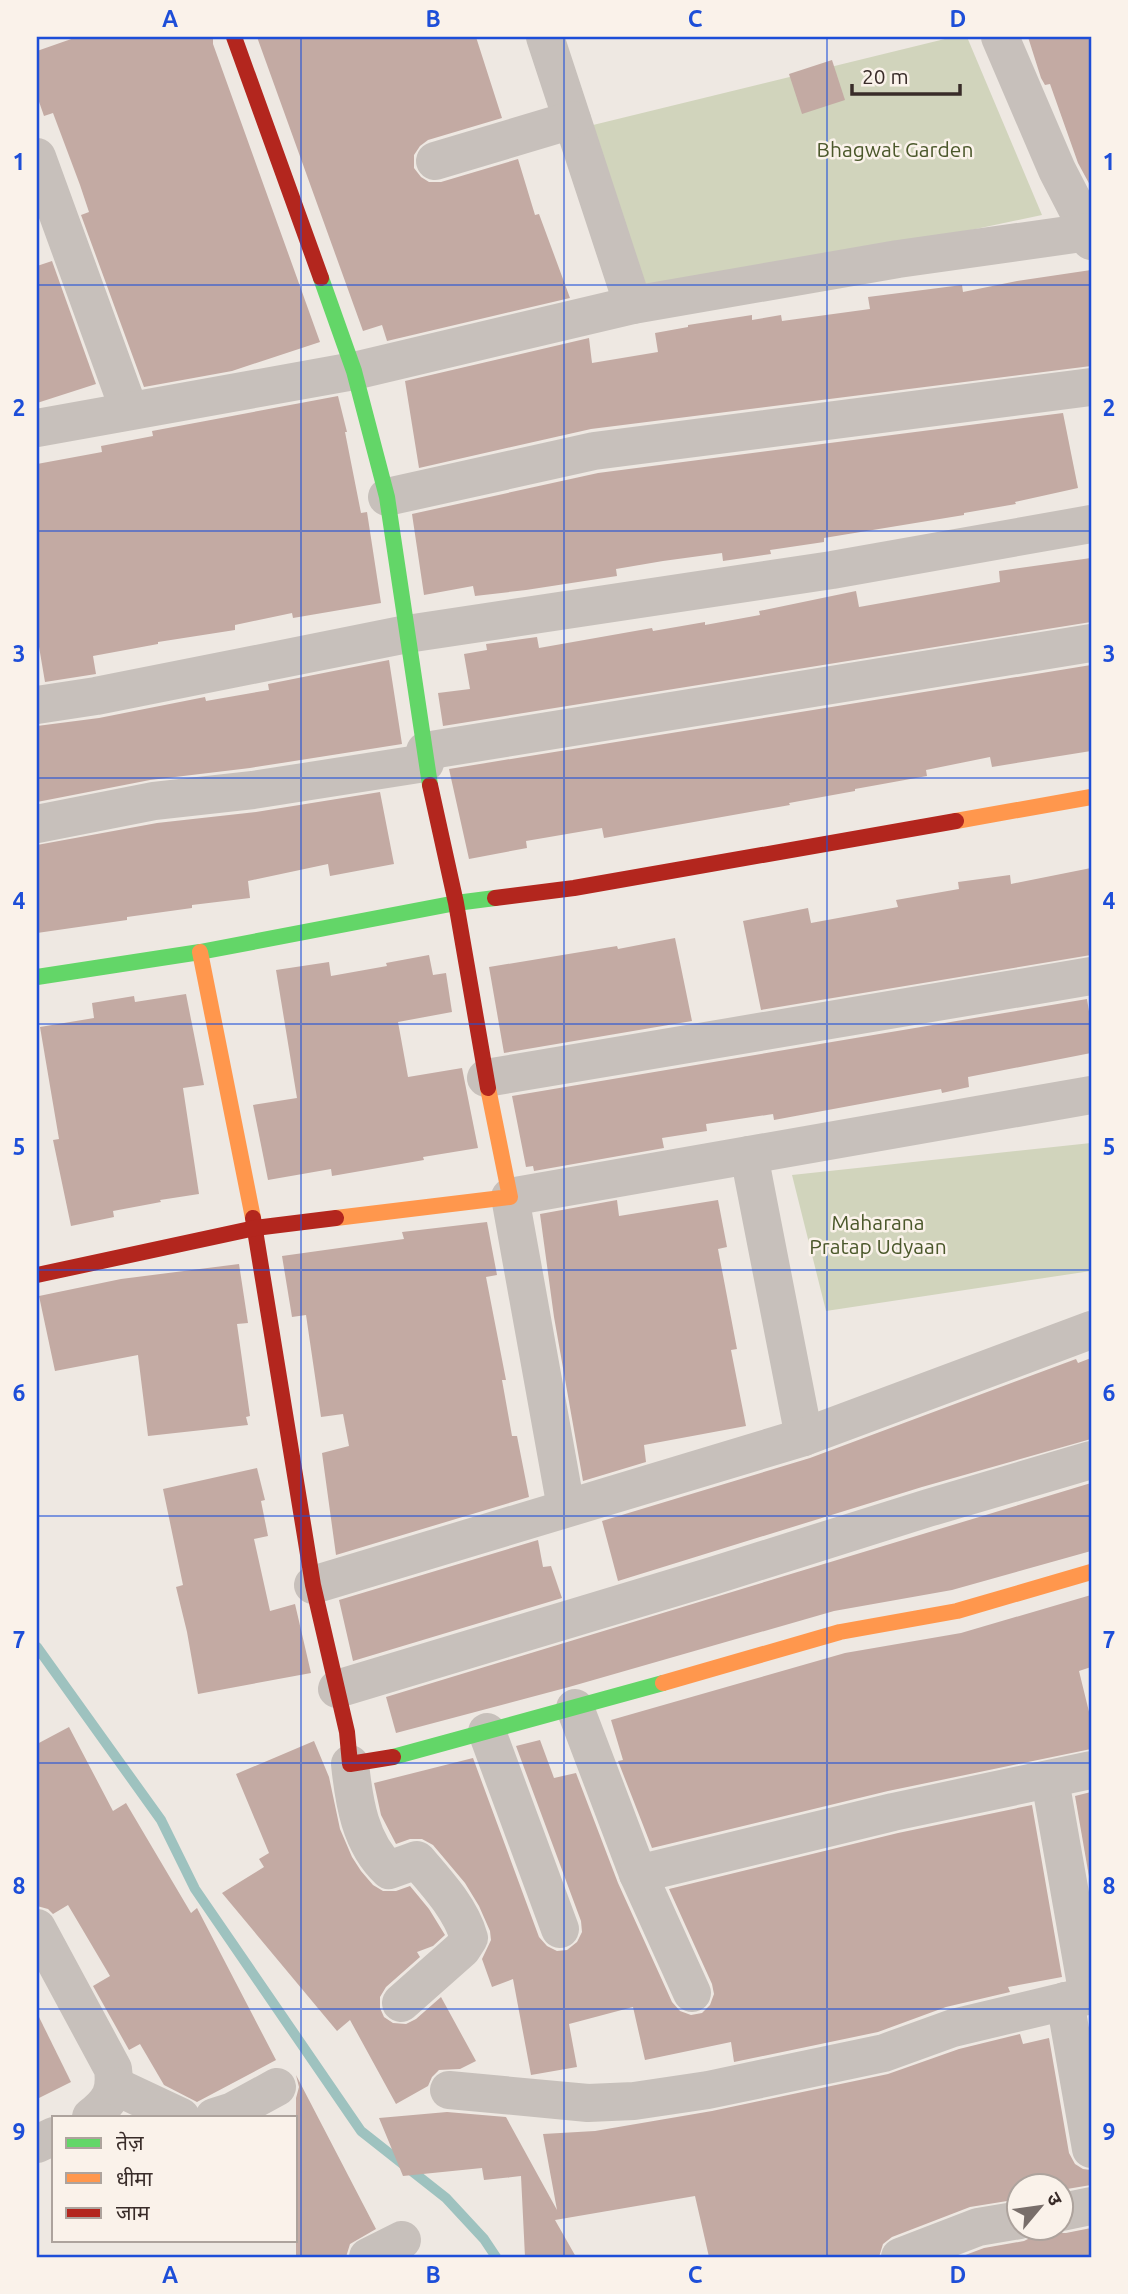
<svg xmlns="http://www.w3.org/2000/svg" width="1128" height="2294" viewBox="0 0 1128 2294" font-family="Ubuntu,'Noto Sans Devanagari',sans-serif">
  <rect width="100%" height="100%" fill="#eee8e2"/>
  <g fill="#d1d4bc">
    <path d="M953,37H967L1042,215L642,300L589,126Z"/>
    <path d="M1091,1143V1271L826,1311L792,1175Z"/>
  </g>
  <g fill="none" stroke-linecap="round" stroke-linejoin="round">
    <path stroke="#9ec2bf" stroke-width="10" d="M37,1647L161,1820L195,1889L361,2131L446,2198L484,2239L496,2257"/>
  </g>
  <g fill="#c3aaa3">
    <path d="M77,37H213V44L320,342L232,371L144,387L81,215L89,212L80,185L53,113L44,116L37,96V51Z"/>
    <path d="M257,37H476L502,118L428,140L420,146L414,155V168L421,177L429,182H441L518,159L535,215L539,214L570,298L387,341L382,325L363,331Z"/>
    <path d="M1028,37H1091V187L1078,163L1050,84L1045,85L1041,78Z"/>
    <path d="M832,60L845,100L802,114L789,74Z"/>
    <path d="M52,261L96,384L37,403V266Z"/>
    <path d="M1091,270V366L591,429L419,468L405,381L589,338L592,363L658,352L655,333L688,327V325L752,315V320L781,315L782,321L870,309L868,297L962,285L963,292L1017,281Z"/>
    <path d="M338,396L347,432H345L361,513L367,512L381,603L293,618L292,613L235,625V630L158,642V644L93,656L96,674L45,682L37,635V464L102,452L101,446L153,436L152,431Z"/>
    <path d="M1063,413L1078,488L1015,502L1016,504L964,513V515L824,538V542L770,550L771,554L723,561L722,553L663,561L616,569L617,576L526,590L475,596L473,586L424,595L412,514L598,473Z"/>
    <path d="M1091,558V622L443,726L438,693L470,689L464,654L487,650L486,644L537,637L539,648L652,628L653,631L705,622V625L760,615L759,611L856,591L859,607L1000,582L999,571Z"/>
    <path d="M389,660L402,744L250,768L150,780L37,802V726L99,718L205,697L206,701L269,690L268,684Z"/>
    <path d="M1091,665V751L992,767L990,757L926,770L927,776L855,789V791L789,803L790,805L604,838L602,828L526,841L527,848L469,859L449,769Z"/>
    <path d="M380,792L394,864L330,876L328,864L248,881L250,898L192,905V908L127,917V920L37,933V845L157,823L256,812Z"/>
    <path d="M1091,868V955L761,1010L743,921L808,908L811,923L898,907L896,900L959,889L958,882L1010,875L1011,884Z"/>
    <path d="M675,938L692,1021L504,1053L489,967L617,946L618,949Z"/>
    <path d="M429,955L433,975L446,973L452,1012L398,1022L408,1077L462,1068L478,1148L423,1157L424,1160L332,1176L331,1169L268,1180L253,1105L297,1098L276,970L329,962L331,976L387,966L386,963Z"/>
    <path d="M186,994L204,1085L183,1088L199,1194L160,1200L161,1202L113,1211L114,1217L71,1226L53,1140L59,1139L40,1027L94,1018L92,1003L134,996L135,1002Z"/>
    <path d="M1087,999L1091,1024V1053L968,1077L969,1087L942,1093L941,1089L774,1120L773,1114L706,1124L707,1131L662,1138L664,1148L534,1171L533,1166L526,1167L512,1096Z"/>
    <path d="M617,1200L619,1216L718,1200L727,1247L718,1249L737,1349L731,1350L746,1426L644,1445L646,1462L583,1481L554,1317L540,1214Z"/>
    <path d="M487,1222L497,1275L486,1277L506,1380H502L512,1436H517L529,1497L336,1555L322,1453L349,1446L343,1414L321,1417L306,1315L292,1317L282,1256L404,1239L402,1232Z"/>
    <path d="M239,1264L248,1323L237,1324L250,1416L246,1417L248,1425L148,1436L138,1355L55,1371L39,1296L121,1279Z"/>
    <path d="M1091,1358V1439L922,1487L618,1581L602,1521L810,1458L1076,1359L1078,1363Z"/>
    <path d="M257,1468L265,1500L261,1501L268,1536L254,1539L270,1611L295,1604L311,1673L198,1694L187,1632L176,1587L183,1585L163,1489Z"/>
    <path d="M1091,1483V1551L952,1590L834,1611L569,1687L396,1733L386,1697Z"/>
    <path d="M538,1540L543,1567L551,1566L562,1598L353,1661L339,1600Z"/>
    <path d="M1091,1595V1667L1079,1671L1091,1720V1749L888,1791L652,1848L618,1761L623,1760L611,1720L845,1653L961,1633Z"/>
    <path d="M69,1727L113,1811L126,1803L191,1913L197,1908L276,2060L197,2102L164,2085L140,2044L129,2050L93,1986L110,1976L68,1905L53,1914L48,1909L37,1906V1744Z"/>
    <path d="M540,1740L554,1778L576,1773L618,1883L672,2002L680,2011L691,2015L702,2013L710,2005L714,1994L712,1984L669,1889L898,1833L1032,1805L1062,1977L1008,1987L1010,1992L946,2007L878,2032L734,2062L731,2042L645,2060L633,2007L569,2024L577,2067L531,2075L513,1979L492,1987L482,1959L491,1940L490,1931L479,1906L465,1883L433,1845L422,1839H410L396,1844L381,1815L374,1783L473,1758L539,1937L547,1946L557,1951L567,1950L577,1942L582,1932L581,1921L516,1746Z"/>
    <path d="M314,1741L329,1777L340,1829L352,1857L361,1871L373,1885L383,1891H396L410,1886L429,1909L445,1935L433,1946L417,1952L420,1957L386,1987L380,1997V2008L384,2017L393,2023L406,2024L416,2019L441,1997L476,2061L460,2069L439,2070L432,2077L428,2086L396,2104L350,2020L337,2031L222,1893L264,1867L259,1859L269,1853L236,1774Z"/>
    <path d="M1091,1792V1888L1075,1796Z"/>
    <path d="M37,2013L71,2082L37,2099Z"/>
    <path d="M1020,2034L1023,2044L1049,2038L1069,2153L1075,2164L1083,2169L1091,2170V2185L1061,2190V2186H1019V2199L970,2207L892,2237L883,2244L879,2257H709L695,2196L555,2220L576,2257H525L521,2176L484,2180L482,2168L403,2176L379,2118L447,2112L506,2117L557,2210L543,2134L595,2131L712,2111L888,2074L959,2049Z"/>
    <path d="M296,2075L376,2229L350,2244L346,2257H296V2098L299,2087Z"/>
    <path d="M1040,2228H1047L1056,2233H1066L1091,2228V2257H960L984,2248L1024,2241L1034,2236Z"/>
  </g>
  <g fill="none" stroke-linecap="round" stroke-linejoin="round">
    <g stroke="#c7c0bb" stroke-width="38">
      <path d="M545,37L633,305"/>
      <path d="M1000,37L1057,170L1089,232L1091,241"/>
      <path d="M37,157L129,410"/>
      <path d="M435,161L572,120"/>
      <path d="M37,428L354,371L633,305L898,259L1089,232"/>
      <path d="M387,497L594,451L1091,387"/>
      <path d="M37,705L96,696L407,634L832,570L1091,524"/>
      <path d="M425,751L1091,643"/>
      <path d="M37,824L154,801L253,790L425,763"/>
      <path d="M486,1078L1091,976"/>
      <path d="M749,1155L1091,1095"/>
      <path d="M566,1508L510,1197L749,1155L804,1437"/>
      <path d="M313,1585L804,1437L1091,1330"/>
      <path d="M337,1689L709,1577L928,1508L1091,1460"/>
      <path d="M575,1708L638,1874L692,1993"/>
      <path d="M487,1732L560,1929"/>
      <path d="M350,1764C354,1802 360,1843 389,1870L417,1860C436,1882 461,1909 469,1938L462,1949L401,2003"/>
      <path d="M1050,1780L1088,1996"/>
      <path d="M638,1874L893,1812L1091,1770"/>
      <path d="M37,1928L113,2069C116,2092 110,2102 91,2117"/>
      <path d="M1065,2001L1091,2149"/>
      <path d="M115,2086L181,2117"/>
      <path d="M449,2090L588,2103L634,2101L708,2090L884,2053L953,2028L1091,1995"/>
      <path d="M214,2117L233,2111L277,2087"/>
      <path d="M37,2144L54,2136"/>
      <path d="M1062,2212L1091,2206"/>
      <path d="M368,2257L402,2240"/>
      <path d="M900,2257L978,2227L1020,2220"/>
    </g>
    <g stroke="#63d668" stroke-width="16">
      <path d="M321,278L354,371L387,497L430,785"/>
      <path d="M37,977L200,952L456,903L495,898"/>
      <path d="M393,1757L663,1683"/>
    </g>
    <g stroke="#ff974d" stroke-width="16">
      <path d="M956,821L1091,797"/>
      <path d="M200,952L253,1218"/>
      <path d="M336,1218L510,1197L488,1088"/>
      <path d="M663,1683L840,1632L957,1611L1091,1572"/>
    </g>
    <g stroke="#b3261e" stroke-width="16">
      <path d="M234,37L321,278"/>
      <path d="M430,785L456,903L488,1088"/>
      <path d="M495,898L574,888L956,821"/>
      <path d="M253,1218L313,1585L347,1732L350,1764L393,1757"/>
      <path d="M37,1275L255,1228L336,1218"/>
    </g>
  </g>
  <path fill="none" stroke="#1d4ed8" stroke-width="2" stroke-opacity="0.55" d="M301,37V2257M564,37V2257M827,37V2257M37,285H1091M37,531H1091M37,778H1091M37,1024H1091M37,1270H1091M37,1516H1091M37,1763H1091M37,2009H1091"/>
  <g text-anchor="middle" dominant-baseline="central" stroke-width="5" stroke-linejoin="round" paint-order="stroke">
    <g font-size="21" fill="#4b582b" stroke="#faf2ea">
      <text x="895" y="149">Bhagwat Garden</text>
      <text x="878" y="1222">Maharana<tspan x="878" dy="24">Pratap Udyaan</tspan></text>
    </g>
  </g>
  <rect width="1128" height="2294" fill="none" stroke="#faf2ea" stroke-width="77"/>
  <rect x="52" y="2116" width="245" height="126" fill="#faf2ea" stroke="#ada39d" stroke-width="2"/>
  <rect x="66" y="2138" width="35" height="10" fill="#63d668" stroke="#ada39d" stroke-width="2"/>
  <text x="116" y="2150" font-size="21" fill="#392c29">तेज़</text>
  <rect x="66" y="2173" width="35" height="10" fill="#ff974d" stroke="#ada39d" stroke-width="2"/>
  <text x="116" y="2186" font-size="21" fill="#392c29">धीमा</text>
  <rect x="66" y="2208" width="35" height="10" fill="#b3261e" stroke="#ada39d" stroke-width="2"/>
  <text x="116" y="2220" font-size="21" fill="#392c29">जाम</text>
  <g transform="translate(1040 2207) rotate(61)"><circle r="33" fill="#faf2ea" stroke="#ada39d" stroke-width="2"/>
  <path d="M0-5L12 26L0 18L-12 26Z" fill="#786e6a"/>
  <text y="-10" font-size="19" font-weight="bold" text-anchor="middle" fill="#392c29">उ</text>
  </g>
  <path d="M852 84v10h108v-10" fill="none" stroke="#392c29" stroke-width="3.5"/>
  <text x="862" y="84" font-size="21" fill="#392c29" stroke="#faf2ea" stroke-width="5" paint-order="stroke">20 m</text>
  <rect x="38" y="38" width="1052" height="2218" fill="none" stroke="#1d4ed8" stroke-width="2.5"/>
  <g font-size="23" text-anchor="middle" font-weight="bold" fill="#1d4ed8">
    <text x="170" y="27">A</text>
    <text x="433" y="27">B</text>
    <text x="695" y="27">C</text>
    <text x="958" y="27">D</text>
    <text x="19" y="170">1</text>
    <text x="1109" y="170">1</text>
    <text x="19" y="416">2</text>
    <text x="1109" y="416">2</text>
    <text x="19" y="662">3</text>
    <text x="1109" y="662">3</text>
    <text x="19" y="909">4</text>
    <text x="1109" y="909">4</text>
    <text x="19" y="1155">5</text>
    <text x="1109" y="1155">5</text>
    <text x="19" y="1401">6</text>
    <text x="1109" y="1401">6</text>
    <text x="19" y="1648">7</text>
    <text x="1109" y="1648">7</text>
    <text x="19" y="1894">8</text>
    <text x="1109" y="1894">8</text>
    <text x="19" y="2140">9</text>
    <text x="1109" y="2140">9</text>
    <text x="170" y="2283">A</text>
    <text x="433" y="2283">B</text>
    <text x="695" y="2283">C</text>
    <text x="958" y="2283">D</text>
  </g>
</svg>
